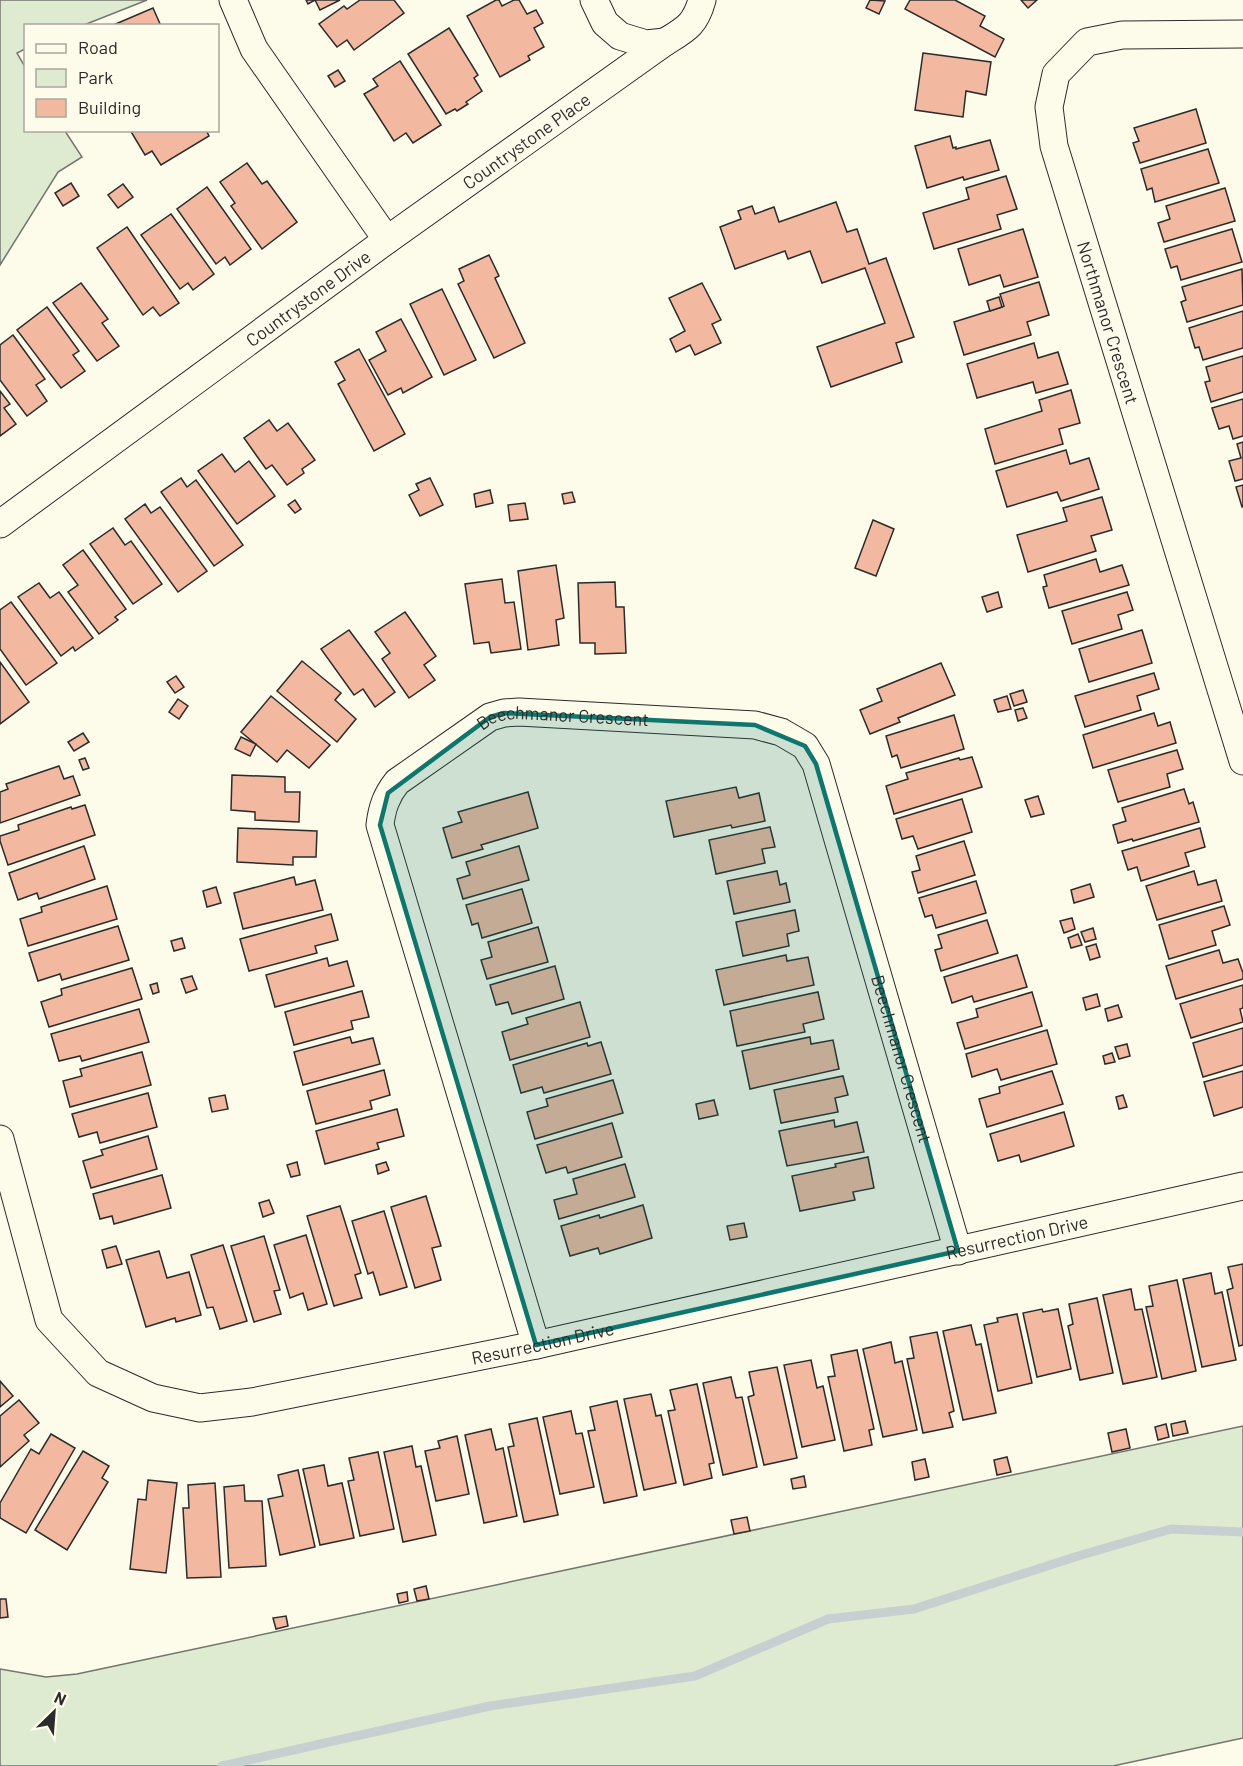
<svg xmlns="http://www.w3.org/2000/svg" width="1243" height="1766" viewBox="0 0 1243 1766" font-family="Barlow,sans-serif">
  <rect width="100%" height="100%" fill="#fdfbea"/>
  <g fill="#deebd1" stroke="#74746e" stroke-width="1.5">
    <path d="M0,0H147L84,25L26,26L25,49L17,53L25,67L26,130L65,131L82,157L58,172L0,265Z"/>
    <path d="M1243,1426V1738L1113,1766H0V1669L46,1677L77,1674Z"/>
  </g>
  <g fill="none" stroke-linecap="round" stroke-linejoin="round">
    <path stroke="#c7d0d0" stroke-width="9" d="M222,1766L490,1706L695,1676L828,1619L914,1609L1078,1556L1171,1529L1243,1532"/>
  </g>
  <g fill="#f2b8a0" stroke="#2b2b2b" stroke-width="1.5">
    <path d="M306,0H340L320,10L315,0L308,4Z"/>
    <path d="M360,0H394L404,13L354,50L347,40L337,47L319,24L344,6L347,9Z"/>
    <path d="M496,0H499L502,6L514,0H519L527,14L536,10L543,23L534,28L544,47L528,56L530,60L500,77L467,16Z"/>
    <path d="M870,0L885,1L879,14L866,8Z"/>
    <path d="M910,0H955L985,16L980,26L1004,39L995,57L905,9Z"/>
    <path d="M1021,0H1037L1028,8Z"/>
    <path d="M153,8L161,26H111Z"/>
    <path d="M449,28L478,75L474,78L482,91L466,102L468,104L457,111L455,109L446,114L408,54Z"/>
    <path d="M923,53L991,62L986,95L966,91L963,117L915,110Z"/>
    <path d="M400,61L441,125L413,143L406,133L394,141L364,94L378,86L373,79Z"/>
    <path d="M338,70L345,81L335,87L328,76Z"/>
    <path d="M1196,109L1206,143L1140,163L1133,143L1139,141L1134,128Z"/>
    <path d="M130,130H206L209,136L161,165L152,151L145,155Z"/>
    <path d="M950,136L953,148L956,147V149L990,140L999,170L964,180L963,177L927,188L915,146Z"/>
    <path d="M1208,149L1219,183L1155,202L1152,188L1147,190L1141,169Z"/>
    <path d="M247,163L262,184L267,181L297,222L262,249L231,206L235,203L220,182Z"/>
    <path d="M1006,176L1017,209L997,215L1001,229L934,249L923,213L969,199L966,188Z"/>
    <path d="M71,183L79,196L63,206L55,193Z"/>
    <path d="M123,184L133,197L118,208L108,195Z"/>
    <path d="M207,187L251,249L230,265L225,257L216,264L177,209Z"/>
    <path d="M1225,188L1235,221L1164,242L1158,223L1170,219L1166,206Z"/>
    <path d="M836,202L847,232L857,229L869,264L886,258L914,337L896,343L902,362L831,387L817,347L885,323L865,268L822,283L810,251L788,259L785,251L735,269L720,227L741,219L738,211L752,206L755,214L774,207L779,222Z"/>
    <path d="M171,214L214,274L193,290L188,283L180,289L141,235Z"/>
    <path d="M127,227L179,303L160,316L153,307L143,315L97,248Z"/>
    <path d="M1023,229L1038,277L1004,287L1000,275L969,285L958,249Z"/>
    <path d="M1232,229L1242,262L1181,280L1177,266L1171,268L1165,249Z"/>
    <path d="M489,255L499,276L495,278L525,343L494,358L458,284L464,281L459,269Z"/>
    <path d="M1242,269L1243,305L1187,322L1181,302L1186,300L1182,287Z"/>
    <path d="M1039,282L1049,315L1027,322L1031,335L964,355L954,322L1002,307L1004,306L1000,294Z"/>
    <path d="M81,283L108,319L102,323L119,346L97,361L53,303Z"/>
    <path d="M702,283L721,320L712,324L721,343L695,355L690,345L676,352L670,339L685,331L669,298Z"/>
    <path d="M442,289L476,360L444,375L410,304Z"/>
    <path d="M999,297L1002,307L990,311L987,301Z"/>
    <path d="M47,307L79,351L73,355L85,371L61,388L17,330Z"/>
    <path d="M1243,311V348L1203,360L1199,347L1195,348L1189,328Z"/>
    <path d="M401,319L432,377L403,393L401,388L388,395L369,360L386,351L376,332Z"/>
    <path d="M13,335L45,379L36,385L47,401L27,416L0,380V345Z"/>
    <path d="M1034,343L1038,358L1058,352L1068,384L1036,393L1033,382L977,398L967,364Z"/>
    <path d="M359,349L405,434L374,451L338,384L345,380L335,362Z"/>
    <path d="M1243,356V392L1211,402L1205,382L1210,381L1206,367Z"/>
    <path d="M1071,390L1080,423L1059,429L1063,444L995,464L985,429L1042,411L1039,400Z"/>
    <path d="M0,391L10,404L4,408L16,424L0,436Z"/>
    <path d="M1243,399V436L1233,439L1229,426L1219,429L1212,408Z"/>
    <path d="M269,420L277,431L288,423L315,460L302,469L304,473L287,485L272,465L266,469L244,438Z"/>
    <path d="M1243,442V479L1235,481L1229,461L1241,458L1237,444Z"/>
    <path d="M1066,450L1070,464L1089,458L1099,489L1061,501L1057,492L1007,507L996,471Z"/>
    <path d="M222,454L235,472L249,461L275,496L237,524L198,471Z"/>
    <path d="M181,478L187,487L196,480L243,545L214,566L161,492Z"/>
    <path d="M430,478L443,505L420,516L409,495L419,490L416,484Z"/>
    <path d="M1243,485V507H1242L1236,487Z"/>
    <path d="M490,490L493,503L476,507L474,494Z"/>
    <path d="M572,492L575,502L564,504L562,494Z"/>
    <path d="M1102,497L1112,530L1091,536L1096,551L1028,572L1017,535L1067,521L1063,508Z"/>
    <path d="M295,500L301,509L295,513L288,505Z"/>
    <path d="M525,503L528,519L510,521L508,505Z"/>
    <path d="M145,504L151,513L160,507L207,571L178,592L125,519Z"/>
    <path d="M873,520L894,529L876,576L855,568Z"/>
    <path d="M113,528L125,545L131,541L162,584L133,604L90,544Z"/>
    <path d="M83,550L126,609L115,617L118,620L99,634L68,592L78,585L63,565Z"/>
    <path d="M1096,559L1100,572L1122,565L1129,585L1049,608L1043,587L1047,586L1044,575Z"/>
    <path d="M556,565L564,618L556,620L559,645L528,650L518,571Z"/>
    <path d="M502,579L505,603L514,602L521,649L491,653L489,642L474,644L465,584Z"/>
    <path d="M615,582L616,607H624L626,653L595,654V643H580L578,583Z"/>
    <path d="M39,583L50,598L59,592L93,638L75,651L73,647L61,656L18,597Z"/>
    <path d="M998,592L1002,607L987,612L982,597Z"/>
    <path d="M1127,592L1133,610L1118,615L1122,629L1072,644L1062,611Z"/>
    <path d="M11,602L57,663L26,685L0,649V610Z"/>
    <path d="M405,612L436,656L424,665L435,680L409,698L382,659L390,653L375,632Z"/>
    <path d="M349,630L395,692L375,707L363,689L354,695L321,649Z"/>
    <path d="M1142,630L1152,663L1089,682L1079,649Z"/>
    <path d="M302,661L341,693L335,700L356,719L337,742L277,691Z"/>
    <path d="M0,662L29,702L0,724Z"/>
    <path d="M941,663L955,695L898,718L900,722L870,734L860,710L882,701L877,689Z"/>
    <path d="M1154,673L1159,689L1137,696L1141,710L1085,727L1075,696Z"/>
    <path d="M176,676L184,687L175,693L167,682Z"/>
    <path d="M1023,690L1027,702L1014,706L1010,694Z"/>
    <path d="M271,696L330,745L309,768L287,750L277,762L241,732Z"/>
    <path d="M1007,696L1011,709L998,712L994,700Z"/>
    <path d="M178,699L188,706L179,719L169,712Z"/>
    <path d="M1023,708L1027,718L1018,721L1015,710Z"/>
    <path d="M1154,713L1158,726L1170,722L1176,743L1093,768L1083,735Z"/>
    <path d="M954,715L964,749L901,768L897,755L892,757L886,736Z"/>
    <path d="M83,733L89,742L74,751L68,742Z"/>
    <path d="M241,737L256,744L250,756L235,749Z"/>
    <path d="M1177,750L1183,769L1167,774L1170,787L1118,802L1108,770Z"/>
    <path d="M972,757L982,787L894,814L886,786L908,779L906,773L959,758L960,760Z"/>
    <path d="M85,758L89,768L83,770L79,760Z"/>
    <path d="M59,766L64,779L73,776L80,795L0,823V792L8,789L6,784Z"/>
    <path d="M232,775L285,777V792H300L299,822L255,820V812L231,810Z"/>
    <path d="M736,787L739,798L759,793L765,821L732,828L731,825L674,837L666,801Z"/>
    <path d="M1184,789L1189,804L1193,802L1199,822L1133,841L1132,839L1118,843L1113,825L1126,821L1122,808Z"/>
    <path d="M528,792L538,828L481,845L483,849L452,858L443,828L462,822L458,812Z"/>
    <path d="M1038,796L1044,814L1031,817L1025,800Z"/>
    <path d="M962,799L972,832L918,849L913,836L902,839L896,819Z"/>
    <path d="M85,805L95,835L8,865L0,841V836L19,830L18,825L71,807L72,809Z"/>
    <path d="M770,827L775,847L762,849L765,863L716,874L709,840Z"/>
    <path d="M238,828L317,831L316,857H293V865L237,862Z"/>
    <path d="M1200,828L1205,847L1185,853L1189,866L1141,881L1137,867L1128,870L1122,851Z"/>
    <path d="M964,841L975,875L918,893L912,872L920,870L916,856Z"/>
    <path d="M84,846L95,879L39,899L37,893L18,900L9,873Z"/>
    <path d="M519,846L529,880L463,899L457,879L470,875L466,862Z"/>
    <path d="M777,871L780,885L786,883L790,902L734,914L727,881Z"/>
    <path d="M1194,871L1198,885L1216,880L1222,901L1157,920L1146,886Z"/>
    <path d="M294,877L296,885L315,880L323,910L243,929L234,893Z"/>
    <path d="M976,881L986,913L936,928L932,915L925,917L919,898Z"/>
    <path d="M1090,884L1094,897L1074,903L1071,890Z"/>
    <path d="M107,886L117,919L28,946L20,919L42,912L41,907Z"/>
    <path d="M216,887L221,903L207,907L203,891Z"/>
    <path d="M522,889L532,923L482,938L478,923L472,925L466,905Z"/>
    <path d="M1224,906L1230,925L1212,931L1216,945L1169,959L1159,925Z"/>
    <path d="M795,910L799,931L787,934L789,946L743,956L736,922Z"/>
    <path d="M331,914L338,940L315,946L317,953L249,971L240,939Z"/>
    <path d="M1072,918L1075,929L1064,933L1060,921Z"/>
    <path d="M987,920L998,953L941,971L935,950L942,948L938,935Z"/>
    <path d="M118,926L129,960L62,980L60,974L38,981L29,953Z"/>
    <path d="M538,927L548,962L487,979L481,960L492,957L488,942Z"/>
    <path d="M1093,928L1096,939L1085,942L1081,932Z"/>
    <path d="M1078,934L1082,945L1071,948L1068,938Z"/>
    <path d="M182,938L185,948L174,951L171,941Z"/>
    <path d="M1096,944L1100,957L1090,960L1086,947Z"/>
    <path d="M1219,950L1223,963L1238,959L1243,973V979L1176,999L1166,966Z"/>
    <path d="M786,955L787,961L808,957L814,985L724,1005L716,970Z"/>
    <path d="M1017,955L1027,987L974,1002L972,996L952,1003L944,977Z"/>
    <path d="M327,958L329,966L347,961L354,986L275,1007L266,975Z"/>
    <path d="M555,966L564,999L512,1014L508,1002L496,1005L490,985Z"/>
    <path d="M132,968L142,999L49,1027L41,1002L62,995L61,989Z"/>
    <path d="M192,976L197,989L186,993L181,979Z"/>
    <path d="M157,983L159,992L153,994L150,985Z"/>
    <path d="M1243,985V1008L1240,1009L1243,1022L1191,1038L1180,1004Z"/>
    <path d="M362,991L369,1017L351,1021L353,1029L294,1045L285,1012Z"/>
    <path d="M818,992L824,1019L803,1024L805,1032L737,1046L730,1011Z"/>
    <path d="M1032,992L1042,1026L965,1049L957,1023L978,1017L976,1009Z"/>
    <path d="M1097,994L1100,1006L1086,1010L1083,998Z"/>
    <path d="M580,1002L590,1037L510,1060L502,1032L528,1024L526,1018Z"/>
    <path d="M1118,1005L1122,1017L1108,1021L1105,1009Z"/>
    <path d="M139,1009L149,1042L82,1061L80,1056L59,1061L51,1034Z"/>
    <path d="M1243,1028V1065L1203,1077L1193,1043Z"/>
    <path d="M1047,1030L1057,1064L1001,1080L997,1069L972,1077L966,1054Z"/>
    <path d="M350,1037L352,1043L373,1038L380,1064L303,1085L294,1052Z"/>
    <path d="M810,1037L811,1044L833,1040L839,1069L750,1089L742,1051Z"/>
    <path d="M601,1042L611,1074L544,1093L542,1087L521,1093L513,1065L587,1043L588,1046Z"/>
    <path d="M1127,1044L1130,1056L1119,1059L1115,1047Z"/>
    <path d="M142,1052L151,1085L70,1107L63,1081L82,1076L80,1069Z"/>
    <path d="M1112,1053L1115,1062L1105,1064L1103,1056Z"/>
    <path d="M384,1070L390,1095L370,1101L372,1109L316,1124L307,1091Z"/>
    <path d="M1052,1071L1063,1104L987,1127L979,1099L1000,1093L999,1087Z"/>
    <path d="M1243,1071V1107L1214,1116L1204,1082Z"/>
    <path d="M843,1076L848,1095L835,1098L838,1112L781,1123L774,1090Z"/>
    <path d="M613,1080L623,1113L535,1139L527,1112L548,1106L546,1099Z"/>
    <path d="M148,1093L157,1127L100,1143L97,1132L79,1137L72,1114Z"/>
    <path d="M225,1095L228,1109L212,1112L209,1098Z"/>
    <path d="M1123,1095L1127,1107L1119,1109L1116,1097Z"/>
    <path d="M714,1100L718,1115L699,1119L696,1104Z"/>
    <path d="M397,1109L404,1136L377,1143L379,1149L325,1164L316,1131Z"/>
    <path d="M1064,1112L1074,1146L1021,1162L1019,1155L998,1161L990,1134Z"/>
    <path d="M834,1120L835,1127L857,1122L864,1152L787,1166L779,1131Z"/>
    <path d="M612,1123L622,1157L568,1173L566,1167L546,1173L537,1145Z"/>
    <path d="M148,1136L157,1169L91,1188L83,1161L103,1155L101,1150Z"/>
    <path d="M868,1157L874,1188L853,1192L855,1200L800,1211L792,1176L836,1167L835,1164Z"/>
    <path d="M297,1162L300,1175L291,1177L287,1165Z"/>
    <path d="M386,1162L389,1170L378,1174L376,1165Z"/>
    <path d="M625,1164L635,1197L559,1219L554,1200L577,1194L573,1179Z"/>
    <path d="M162,1175L171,1208L114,1224L112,1216L100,1219L93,1194Z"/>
    <path d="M426,1196L441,1246L432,1248L441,1280L415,1288L391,1207Z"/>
    <path d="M269,1200L274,1213L263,1217L259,1203Z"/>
    <path d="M643,1205L652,1238L600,1254L598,1248L570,1256L561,1226L599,1215L600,1218Z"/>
    <path d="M340,1206L361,1273L355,1275L362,1298L334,1306L307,1216Z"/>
    <path d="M384,1211L407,1287L380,1295L373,1272L368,1274L352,1221Z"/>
    <path d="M744,1223L747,1237L730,1240L727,1226Z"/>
    <path d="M306,1235L327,1304L308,1310L303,1293L290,1298L274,1245Z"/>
    <path d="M264,1236L280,1290L274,1291L281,1314L254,1322L231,1246Z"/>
    <path d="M223,1245L247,1321L220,1329L213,1307L207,1308L191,1255Z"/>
    <path d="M116,1246L122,1264L107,1268L102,1250Z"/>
    <path d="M159,1251L167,1278L189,1272L201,1315L176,1322L175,1318L146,1327L126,1260Z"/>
    <path d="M1243,1264V1345L1239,1346L1227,1290L1233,1288L1228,1267Z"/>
    <path d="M1211,1273L1215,1294L1222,1292L1236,1360L1202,1367L1183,1279Z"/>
    <path d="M1177,1280L1196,1371L1162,1379L1146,1307L1153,1306L1149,1286Z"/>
    <path d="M1131,1289L1135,1310L1142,1309L1157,1377L1123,1384L1103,1295Z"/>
    <path d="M1097,1298L1113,1373L1080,1380L1068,1326L1073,1324L1069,1304Z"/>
    <path d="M1042,1309L1043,1312L1058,1309L1071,1369L1037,1377L1023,1313Z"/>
    <path d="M1017,1314L1032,1383L998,1391L984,1325L998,1322L997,1318Z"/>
    <path d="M971,1325L976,1345L981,1344L996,1413L963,1420L943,1331Z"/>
    <path d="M937,1332L954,1411L949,1413L953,1427L923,1433L907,1359L914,1358L910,1337Z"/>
    <path d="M891,1342L895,1363L902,1361L917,1430L883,1437L863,1349Z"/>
    <path d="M857,1350L874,1429L869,1430L872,1445L844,1451L828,1377L835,1376L831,1355Z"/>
    <path d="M811,1360L817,1388L823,1386L835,1440L802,1447L784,1365Z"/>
    <path d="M777,1367L797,1458L764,1465L748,1397L754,1395L749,1372Z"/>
    <path d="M731,1377L736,1398L742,1397L757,1467L723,1475L703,1383Z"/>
    <path d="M0,1381L13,1396L0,1407Z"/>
    <path d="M697,1384L714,1463L709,1464L712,1478L684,1485L668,1411L675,1410L670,1390Z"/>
    <path d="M651,1394L656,1416L661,1415L676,1483L644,1490L624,1399Z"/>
    <path d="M19,1400L39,1423L24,1435L29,1441L0,1467V1416Z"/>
    <path d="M617,1401L637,1496L604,1503L588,1431L595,1430L590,1407Z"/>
    <path d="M571,1411L576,1434L582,1433L594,1487L560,1494L543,1417Z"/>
    <path d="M537,1418L558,1515L524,1522L508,1447L514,1446L509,1424Z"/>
    <path d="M1185,1421L1188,1433L1173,1436L1171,1424Z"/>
    <path d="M1166,1424L1169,1437L1158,1440L1155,1427Z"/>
    <path d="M491,1429L496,1450L503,1448L517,1516L484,1523L465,1435Z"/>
    <path d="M1126,1429L1130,1448L1112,1452L1108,1433Z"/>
    <path d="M51,1434L75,1448L26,1533L0,1518V1503L31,1449L39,1454Z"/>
    <path d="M457,1436L469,1494L436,1501L425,1451L440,1448L438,1441Z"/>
    <path d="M412,1446L416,1467L421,1466L436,1535L403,1542L384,1452Z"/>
    <path d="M83,1451L109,1466L102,1478L108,1482L67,1550L35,1530Z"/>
    <path d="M378,1452L394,1529L360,1536L348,1481L354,1480L349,1458Z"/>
    <path d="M1007,1457L1011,1472L997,1475L994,1460Z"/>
    <path d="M925,1459L929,1477L915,1480L912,1462Z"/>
    <path d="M324,1465L328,1486L342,1483L354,1538L320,1545L303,1469Z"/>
    <path d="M298,1470L315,1547L280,1555L268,1499L283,1496L278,1475Z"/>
    <path d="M804,1476L806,1487L793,1489L791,1479Z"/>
    <path d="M148,1480L177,1483L166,1573L130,1569L138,1499L146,1500Z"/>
    <path d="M215,1483L221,1577L187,1578L183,1508H189L188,1485Z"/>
    <path d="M244,1485L245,1501H262L266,1566L229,1568L224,1487Z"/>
    <path d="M747,1517L750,1531L734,1534L731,1520Z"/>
    <path d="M426,1586L429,1599L417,1601L414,1589Z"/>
    <path d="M407,1592L408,1601L399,1603L397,1594Z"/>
    <path d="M0,1599H6L8,1617L0,1618Z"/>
    <path d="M286,1616L288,1626L276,1629L273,1618Z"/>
  </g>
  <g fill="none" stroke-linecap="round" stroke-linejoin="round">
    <g stroke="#2b2b2b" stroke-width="29">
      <g id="street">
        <path d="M233,0L254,49L387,240"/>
        <path d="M594,0L605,23L620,36L646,44L665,42"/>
        <path id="s1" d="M1243,34L1122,35L1087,42L1056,74L1049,107L1054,146L1243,761"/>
        <path id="s2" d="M0,524L387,240L665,42C686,29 695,25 702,0"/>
        <path id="s3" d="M0,1139L49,1320L98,1373L153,1398L200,1408L252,1402L536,1345L1243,1186"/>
        <path id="s4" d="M536,1345L380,825C382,808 386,796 397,782L490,717L504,713L519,712L755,725L781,732L805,746L816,764L958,1251"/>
      </g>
    </g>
    <use href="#street" stroke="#fdfbea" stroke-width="27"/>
  </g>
  <path fill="#0f766e" fill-opacity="0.2" stroke="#0f766e" stroke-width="4.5" stroke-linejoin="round" d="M504,713L755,725L805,746L816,764L958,1251L536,1345L380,825L388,793L490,717Z"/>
  <g text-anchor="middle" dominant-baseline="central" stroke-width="4.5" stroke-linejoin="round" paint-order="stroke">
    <g font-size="18" fill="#2b2b2b" stroke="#fdfbea">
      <text stroke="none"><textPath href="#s2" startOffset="651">Countrystone Place</textPath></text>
      <text stroke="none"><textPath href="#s2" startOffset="382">Countrystone Drive</textPath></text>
      <text stroke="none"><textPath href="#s1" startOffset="459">Northmanor Crescent</textPath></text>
      <text stroke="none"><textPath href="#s4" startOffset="776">Beechmanor Crescent</textPath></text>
      <text stroke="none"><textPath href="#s4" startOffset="1352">Beechmanor Crescent</textPath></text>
      <text stroke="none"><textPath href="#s3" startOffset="1203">Resurrection Drive</textPath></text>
      <text stroke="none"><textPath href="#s3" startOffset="717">Resurrection Drive</textPath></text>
    </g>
  </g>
  <rect x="24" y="24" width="195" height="108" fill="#fdfbea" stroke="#a9a89e" stroke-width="1.5"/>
  <rect x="36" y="44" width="30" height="9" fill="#fdfbea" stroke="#a9a89e" stroke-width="1.5"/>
  <text x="78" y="54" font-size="18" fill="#2b2b2b">Road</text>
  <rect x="36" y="69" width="30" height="18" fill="#deebd1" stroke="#a9a89e" stroke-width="1.5"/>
  <text x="78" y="84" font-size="18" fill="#2b2b2b">Park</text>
  <rect x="36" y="99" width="30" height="18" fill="#f2b8a0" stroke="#a9a89e" stroke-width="1.5"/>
  <text x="78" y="114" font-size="18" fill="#2b2b2b">Building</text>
  <g transform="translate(54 1712) rotate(25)" stroke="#fdfbea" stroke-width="4.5" paint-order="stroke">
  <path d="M0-4.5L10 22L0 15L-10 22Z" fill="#2b2b2b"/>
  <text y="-9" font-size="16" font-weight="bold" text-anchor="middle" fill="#2b2b2b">N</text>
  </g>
</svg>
